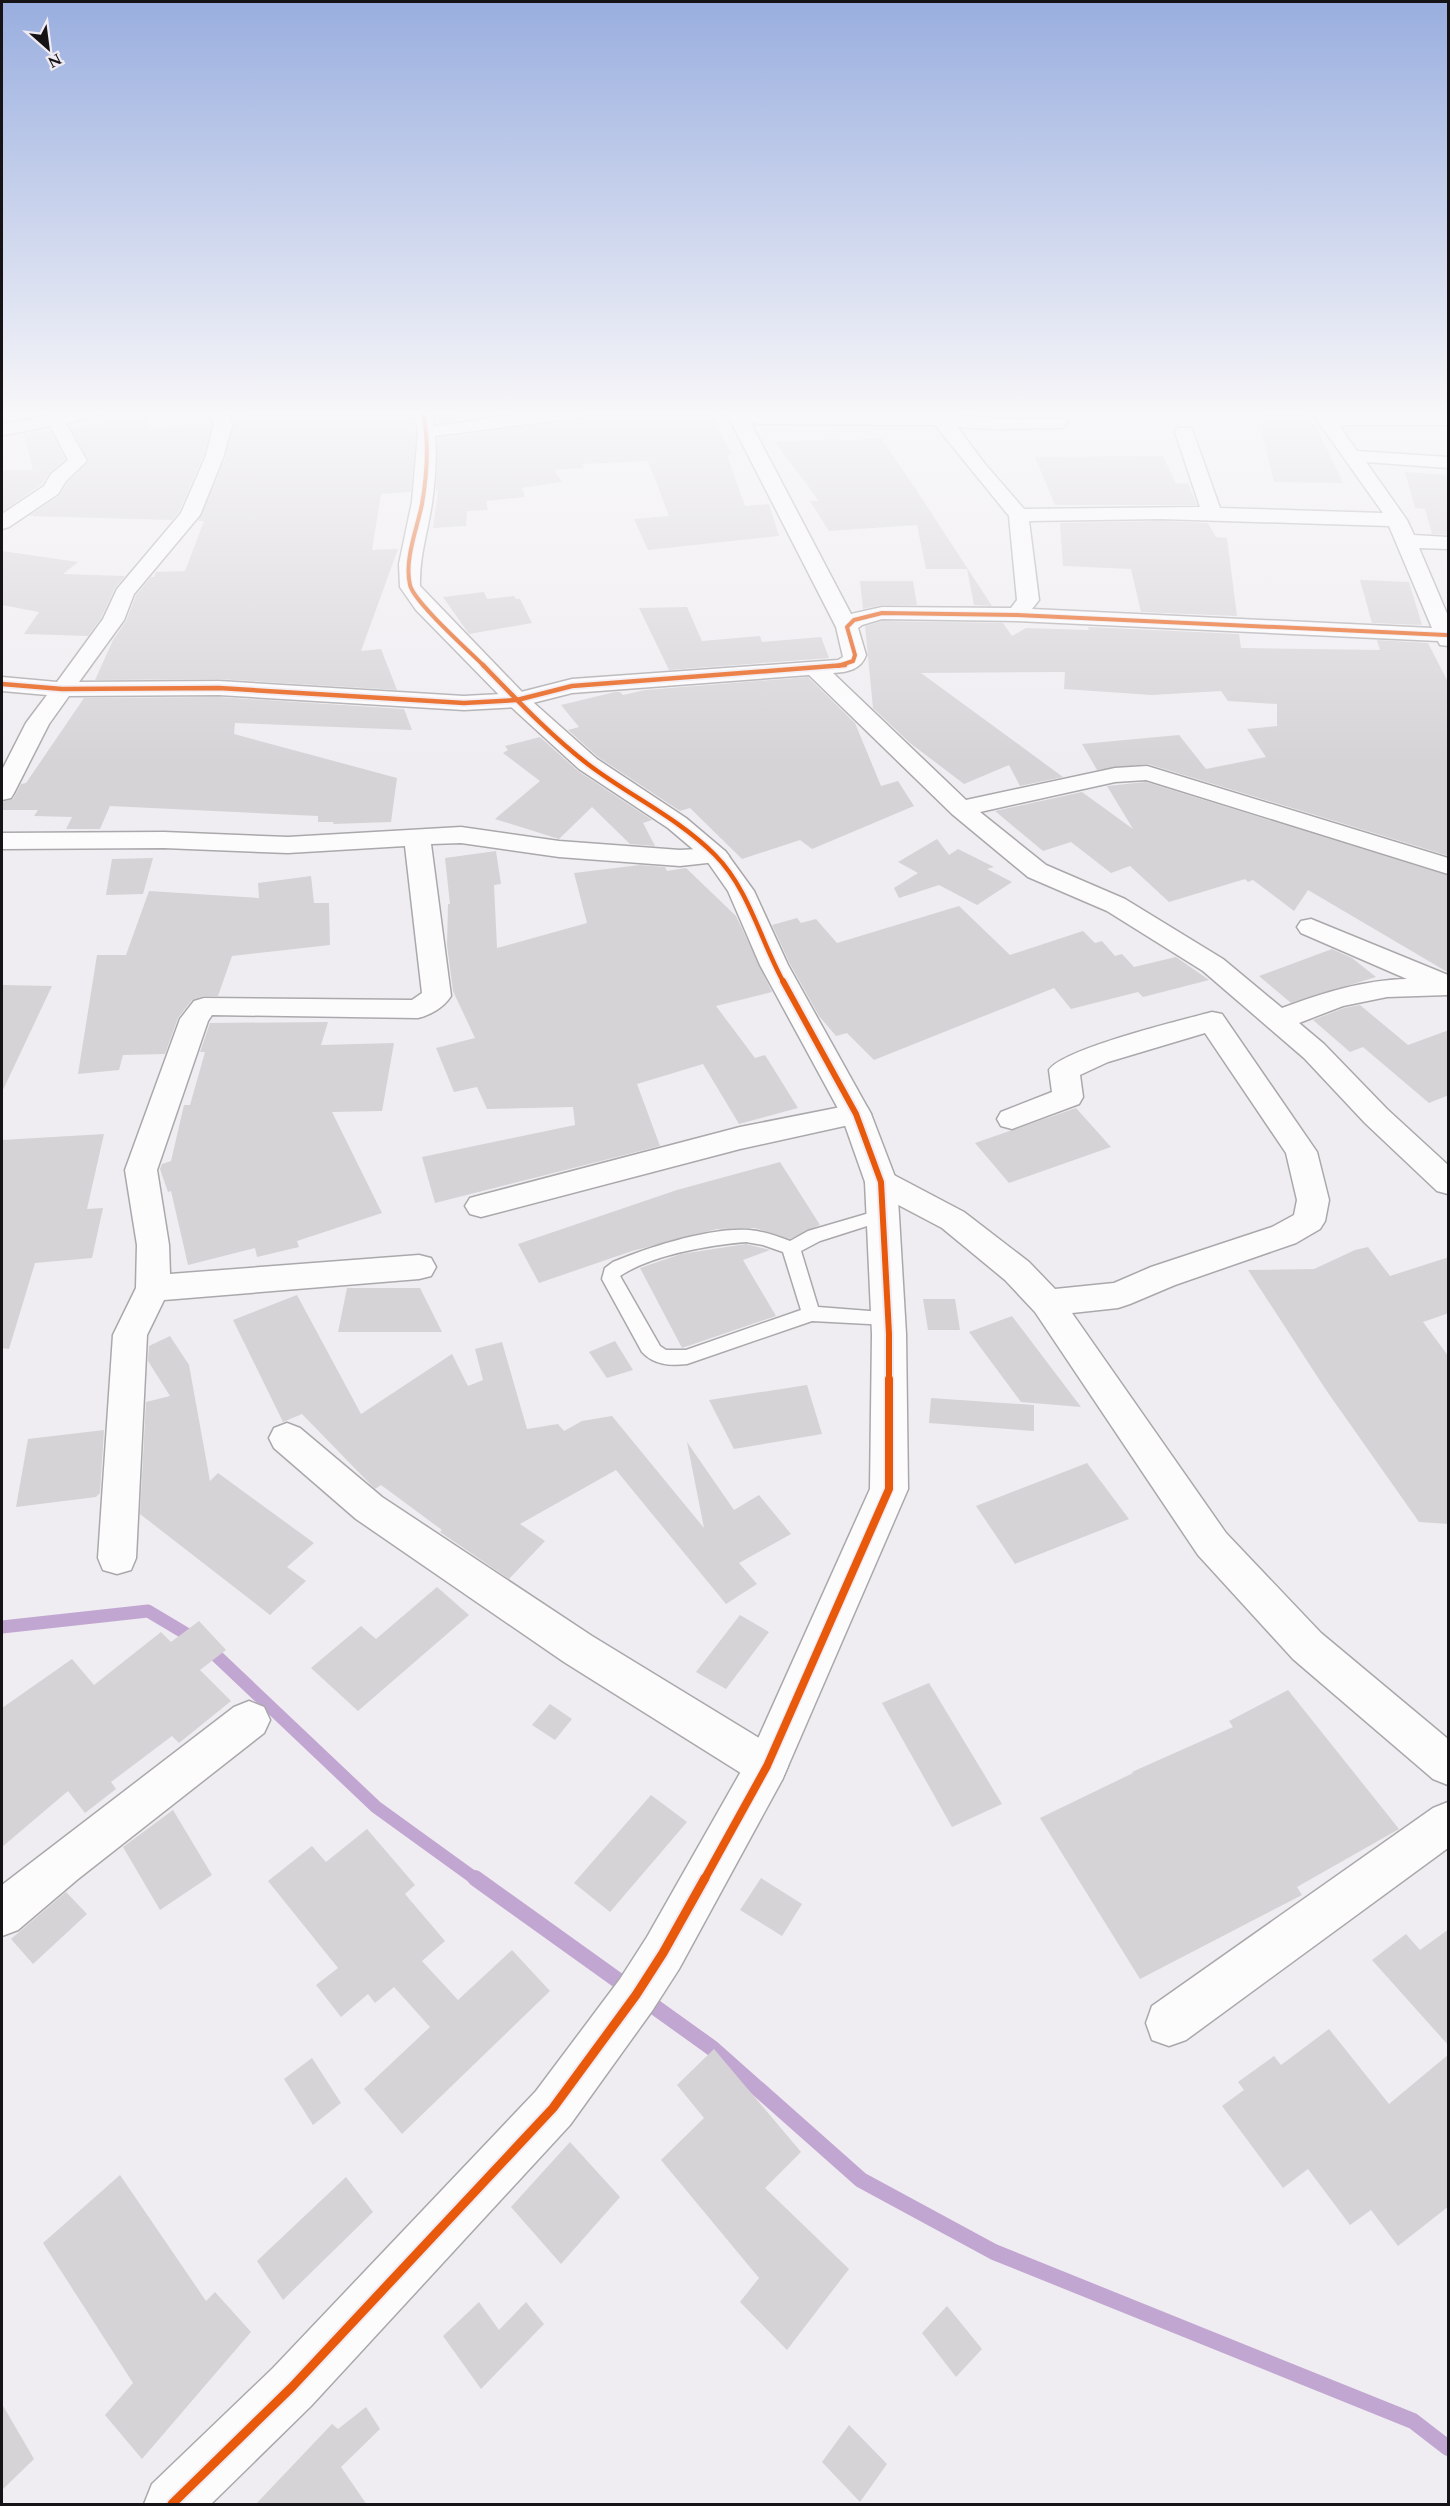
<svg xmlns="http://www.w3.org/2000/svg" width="1450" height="2506" viewBox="0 0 1450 2506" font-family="Spectral,serif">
  <rect width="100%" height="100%" fill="#efedf1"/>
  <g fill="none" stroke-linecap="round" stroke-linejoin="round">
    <path stroke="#c2a6d2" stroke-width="13" d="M2,1627L148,1611L205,1645L376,1807L477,1880"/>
    <g stroke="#c2a6d2" stroke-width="16">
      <path d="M475,1878L630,1989"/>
      <path d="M645,2000L712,2048L861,2180L994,2252L1413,2421L1448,2448"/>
    </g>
  </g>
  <g fill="#d5d3d6">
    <path d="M242,413H412L416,432L411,492L381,494L372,550L398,549L361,651L381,649L397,690L219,679L95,680L113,640L126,621L136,595L151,577H154L156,572L185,571L204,521H198L225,459L233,422H241Z"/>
    <path d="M434,413H456L458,421L436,423Z"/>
    <path d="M588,413H711L732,455H727L745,506L769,504L779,536L648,550L634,519L669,516L648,461L582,464L584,468L554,470L562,482L522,488L525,497L486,501L488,510L467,511L466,526L433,528L438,491H436L438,438L577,420Z"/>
    <path d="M1257,413H1306L1312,424H1315L1343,483L1274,482Z"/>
    <path d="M147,415V428L212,425L203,457L179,512L172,520L29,516L59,496L68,482L89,461L72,429Z"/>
    <path d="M50,431L65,459L50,472L42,484L2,512V470H33L24,434Z"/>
    <path d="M881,438L915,488L992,606L974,605L967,569H926L917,525L829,531L810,501H819L775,442L839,439L840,441Z"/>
    <path d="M1163,456L1176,484L1188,483L1197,505H1055L1035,457Z"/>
    <path d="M1405,472L1449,475V535L1432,534L1425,509L1415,508Z"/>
    <path d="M1161,521L1208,523L1216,537L1227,538L1237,616L1141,612L1131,569L1063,566L1060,523Z"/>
    <path d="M2,551L78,562L63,574L125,576L115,588L101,618L88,636L24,634L39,612L2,605Z"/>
    <path d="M1360,580L1409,582L1422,625L1372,623Z"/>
    <path d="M860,581H913L917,605H882L863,609Z"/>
    <path d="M484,592L487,599L514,596L516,599H520L532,623L469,634L443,597Z"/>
    <path d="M687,607L702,641L760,636L762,642L821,637L829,658L669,670L639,608Z"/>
    <path d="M882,621L1003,623L1012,636L1026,628L1089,630L1088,627L1239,634L1241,648L1380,650L1377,640L1428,643L1449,684V856L1148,764L1097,770L1082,744L1179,735L1206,769L1266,757L1247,729L1277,726V704L1228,701L1221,691L1152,695L1064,689L1065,672L921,673L1063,777L1020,786L1009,765L964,784L910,743L873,708L865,626Z"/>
    <path d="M808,677L855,723L881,786L898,781L914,806L812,849L800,840L742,859L690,808L680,811L598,757L568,730L579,727L561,705L615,692H620L623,695L645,690Z"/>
    <path d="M219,697L404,709L412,730L235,723L234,734L397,778L391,822L333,824L334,822H318V816L110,806L100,829H66L72,817L34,816L38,810H2V802L13,799L21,784L26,783L84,698Z"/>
    <path d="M540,737L578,771L652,820L643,823L655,846L630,844L592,807L559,839L495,819L540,781L503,753L508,750L505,746Z"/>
    <path d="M1146,782L1449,876V973L1308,890L1294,911L1253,880L1248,882L1245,879L1169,902L1130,866L1111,873L1071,842L1043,851L995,811L1082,792L1133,829L1107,786Z"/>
    <path d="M937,839L949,855L958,849L994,867L987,869L1012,882L977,905L939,885L899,898L894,888L918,873L898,862Z"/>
    <path d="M496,851L501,884L494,885L497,948L587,923L574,873L640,865L665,867L667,871L686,868L736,916L772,992L716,1006L755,1058L765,1055L798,1108L739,1124L703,1064L637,1084L660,1146L435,1203L422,1157L575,1125L573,1107L487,1109L477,1087L454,1092L436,1048L475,1038L453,991L447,945L448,904H450L445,858Z"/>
    <path d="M153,858L143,894L106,895L112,859Z"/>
    <path d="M311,876L314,903H329L330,945L232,956L218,996H204L192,1000L178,1018L165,1054L123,1055L119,1070L78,1074L97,955H126L149,891L259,898L258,883Z"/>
    <path d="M959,906L1010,955L1083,931L1095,943L1102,941L1115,956L1122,954L1134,967L1176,957L1209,980L1143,997L1138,992L1071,1009L1054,988L874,1060L847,1033L836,1036L819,1016L790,964L772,925L797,918L801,923L816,919L837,943Z"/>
    <path d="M1332,949L1352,958L1376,977L1291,1003L1259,976Z"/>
    <path d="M2,985L52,986L2,1092Z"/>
    <path d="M1360,1005L1408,1045L1449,1030V1095L1429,1103L1363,1047L1350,1052L1313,1020L1344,1008Z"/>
    <path d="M328,1022L321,1045L394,1043L382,1111L332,1112L382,1213L297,1241L299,1247L257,1257L255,1248L188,1265L171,1191L168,1192L160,1169L162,1164L171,1161L184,1105H190L205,1052H200L210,1023Z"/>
    <path d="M1076,1108L1111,1147L1009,1183L975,1143Z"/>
    <path d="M104,1134L87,1209L103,1208L92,1258L35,1263L9,1349L2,1348V1140Z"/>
    <path d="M780,1162L820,1225L790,1239L755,1228L717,1229L632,1251L539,1283L518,1244L677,1190Z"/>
    <path d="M746,1244L770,1250L743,1260L776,1316L682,1348L640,1268L681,1254Z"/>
    <path d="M1368,1247L1390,1276L1449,1257V1313L1423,1322L1449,1357V1524L1419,1522L1326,1390L1248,1270L1314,1269L1355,1250Z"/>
    <path d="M347,1288H420L442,1332H338Z"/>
    <path d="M297,1295L361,1414L452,1354L468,1386L483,1380L475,1349L502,1342L527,1429L558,1424L564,1431L582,1421L612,1416L704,1528L687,1442L734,1510L759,1495L791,1534L739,1563L757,1584L726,1604L616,1470L520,1524L545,1541L509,1579L440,1532L442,1530L381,1485L375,1489L302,1414L283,1422L233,1320Z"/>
    <path d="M923,1299H955L960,1330H928Z"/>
    <path d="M1012,1316L1081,1407L1021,1402L969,1332Z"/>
    <path d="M170,1336L189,1365L210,1481L218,1473L314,1543L287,1567L306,1581L270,1615L140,1514L146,1402L170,1396L148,1361L149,1346Z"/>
    <path d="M615,1341L633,1370L607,1378L589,1352Z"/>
    <path d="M807,1385L822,1434L734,1449L709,1400Z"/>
    <path d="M931,1398L1034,1405V1431L929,1423Z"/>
    <path d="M104,1430L100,1493L96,1497L16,1507L28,1439Z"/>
    <path d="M1087,1463L1129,1519L1015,1564L976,1506Z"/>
    <path d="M437,1587L469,1615L358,1711L311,1668L361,1626L376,1639Z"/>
    <path d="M740,1615L769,1632L726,1689L696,1672Z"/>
    <path d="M199,1621L226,1650L200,1670L231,1701L179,1743L172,1736L111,1782L116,1789L85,1813L68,1791L2,1847V1708L72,1659L94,1685L161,1632L171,1642Z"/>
    <path d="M929,1683L1002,1804L952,1827L882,1703Z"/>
    <path d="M1288,1690L1399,1829L1297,1887L1302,1895L1140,1979L1040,1818L1133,1773L1132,1772L1233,1727L1229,1721Z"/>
    <path d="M550,1704L572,1719L555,1740L532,1725Z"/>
    <path d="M651,1795L687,1822L610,1912L574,1883Z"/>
    <path d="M173,1810L212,1875L160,1910L123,1847Z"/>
    <path d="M367,1829L415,1885L405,1894L445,1941L422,1961L458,2000L512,1950L550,1991L402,2134L364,2089L430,2027L394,1987L375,2003L368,1994L341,2017L316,1985L338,1968L268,1881L312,1846L326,1862Z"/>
    <path d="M761,1878L802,1904L782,1936L740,1910Z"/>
    <path d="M66,1892L87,1914L33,1964L11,1939Z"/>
    <path d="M1449,1929V2046L1372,1960L1406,1934L1420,1950Z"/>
    <path d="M1329,2029L1389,2104L1449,2054V2206L1398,2246L1371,2210L1350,2225L1308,2169L1283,2188L1222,2106L1244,2090L1238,2082L1274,2056L1281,2065Z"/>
    <path d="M714,2049L801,2152L765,2188L849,2269L787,2350L740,2302L759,2278L661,2160L704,2118L677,2085Z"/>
    <path d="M312,2058L341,2103L313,2125L284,2079Z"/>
    <path d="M570,2142L620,2197L561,2264L511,2207Z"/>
    <path d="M120,2175L206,2301L215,2292L251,2332L142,2459L105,2415L133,2383L43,2243Z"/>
    <path d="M346,2177L373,2212L283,2300L257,2261Z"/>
    <path d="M479,2302L499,2330L526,2302L544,2324L481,2389L443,2336Z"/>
    <path d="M947,2306L982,2349L956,2377L922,2333Z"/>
    <path d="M2,2404L34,2459L2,2490Z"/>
    <path d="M366,2407L380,2429L341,2467L367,2505H255L332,2424L338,2429Z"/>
    <path d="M849,2425L887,2464L860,2502L822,2462Z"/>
  </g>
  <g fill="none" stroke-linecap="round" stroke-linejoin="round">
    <g stroke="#aaa8ab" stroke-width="3">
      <path id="lane" d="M883,1209L889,1211L892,1215L889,1219L820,1241L801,1251L818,1307L895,1313L897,1318L895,1323L888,1325L812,1321L687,1364C670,1366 654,1365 642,1352L602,1279L605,1268L613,1262C649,1247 711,1227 749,1230C763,1231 777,1236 790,1241L808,1231ZM746,1242L763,1245L783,1252L801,1310L686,1350H666L660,1346L620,1276C651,1255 709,1245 746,1242Z"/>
    </g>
    <g stroke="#aaa8ab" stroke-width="3">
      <g id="street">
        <path d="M60,413H98L95,417L66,423L87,461L66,481L58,494L9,527L2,529V514L44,486L51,474L68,460L50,426L5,435H2V425Z"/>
        <path d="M209,413H227L232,425L223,458L200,515L134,594L124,620L79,682L219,681L464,696L517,693L572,679L838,660L843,657L836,627L729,418L723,413H944L993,419H1064L1067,423L1064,427L1058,428L993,429L957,427L985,464L1024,509L1200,507L1175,432L1178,428H1190L1193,432L1220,508L1383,513L1312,413L1448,415V425H1339L1357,451L1448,457V468L1366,462L1407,520L1414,535L1448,537V549L1419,548L1448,616V646L1440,645L1438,641L1017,621L882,619L862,625L858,628L866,655C861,670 847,672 833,673L966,800L1115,768L1147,766L1448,858V874L1146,780L1115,782L980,812L1046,865L1125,899L1223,959L1282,1008C1323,993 1363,980 1407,979L1301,933L1297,927L1301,921L1311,919L1448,975V995L1387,997L1343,1006L1299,1023L1324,1044L1387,1109L1448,1165V1194L1437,1191L1365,1123L1304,1058L1203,971L1107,911L1028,877L952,814L809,675L572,693L517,707L464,710L219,695L69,696L49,724L14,793L11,798L2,800V770L26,723L47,695L2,691V677L57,682L103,619L117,589L181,513L205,458L214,425ZM750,422L759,424L935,425L1009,516L1017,600L1011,608L882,607L851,614ZM1161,519L1389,526L1432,628L1032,609L1039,600L1029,521Z"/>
        <path d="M531,413H586L577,418L427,437L421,436L418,432L421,428L427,427Z"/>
        <path d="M461,827L559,841L680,850L716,848L725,851L729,856L725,861L680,866L559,857L461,843L431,844L451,996C444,1007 431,1015 418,1018L212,1015L208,1021L157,1170L169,1245L170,1274L419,1255L431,1258L436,1267L431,1276L419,1279L164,1300L147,1335L136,1558L131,1570L117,1574L103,1570L98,1558L113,1335L136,1288L137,1245L125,1170L180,1019L194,1001L204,998L412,1000L422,993L405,846L288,853L164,848L2,849V833L164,832L288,837Z"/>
        <path d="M1212,1012L1222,1014L1317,1152L1329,1200L1325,1221L1320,1229L1296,1243L1175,1285L1130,1304L1118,1308L1072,1313L1226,1533L1321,1633L1448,1739V1785L1433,1779L1293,1659L1198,1555L1035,1312L1005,1280L942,1228L870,1190L865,1182L870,1174L881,1171L892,1174L964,1212L1029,1262L1055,1289L1114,1283L1151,1267L1272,1227L1294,1215L1297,1200L1286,1153L1205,1033L1108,1062L1080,1075L1083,1097L1079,1104L1012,1129L1001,1126L997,1119L1001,1112L1052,1092L1049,1070C1062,1049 1182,1020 1212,1012Z"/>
        <path d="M856,1104L867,1107L871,1114L867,1121L740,1149L481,1217L470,1214L465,1206L470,1198L481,1195L740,1127Z"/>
        <path d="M287,1423L300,1428L382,1497L592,1636L782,1752L788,1766L782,1780L767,1786L752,1780L564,1662L356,1519L274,1448L269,1438L274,1428Z"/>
        <path d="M249,1701L264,1707L270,1720L264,1733L78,1879L18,1930L2,1936V1885L234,1707Z"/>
        <path d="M1448,1802V1848L1186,2040L1169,2046L1152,2040L1146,2023L1152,2006L1433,1808Z"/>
      </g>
    </g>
    <g stroke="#aaa8ab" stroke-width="3">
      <path id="secondary" d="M414,413H432C438,441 436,474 432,503C428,531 419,557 420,586L525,695L597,759L686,818L725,851L754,891L788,965L871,1114L897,1182L906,1334L908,1489L782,1780L679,1969L652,2011L570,2125L311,2406L211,2504H144L152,2484L273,2368L536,2091L620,1979L647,1937L752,1752L870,1489L872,1334L865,1182L841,1114L760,965L728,891L707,861L668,828L579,769L509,705L416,610L400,587L399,564L412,502L418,432Z"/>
    </g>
    <use href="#lane" fill="#fdfcfd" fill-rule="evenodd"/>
    <use href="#street" fill="#fdfcfd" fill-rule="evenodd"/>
    <use href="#secondary" fill="#fdfcfd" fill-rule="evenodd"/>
    <g stroke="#f0ebf3" stroke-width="6">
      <g id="cycleway-far4">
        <path d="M423,413C429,441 427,475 422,504C417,529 404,560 410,585C414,602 469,651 484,666"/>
        <path d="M838,666L853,661L855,655L847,627L854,620L882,613L1017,615L1446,635"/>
      </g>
    </g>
    <g stroke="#f0ebf3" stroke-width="8">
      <g id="cycleway-far3">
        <path d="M483,665C516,699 551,736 589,765C630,796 678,818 715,855C749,889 761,942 784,983"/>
        <path d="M2,684L62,689L219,688L464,703L517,700L572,686L845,665"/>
      </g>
    </g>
    <g stroke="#f0ebf3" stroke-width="10">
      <path id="cycleway-far2" d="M783,981L856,1114L881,1182L889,1334V1380"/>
    </g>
    <g stroke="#f0ebf3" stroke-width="11">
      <path id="cycleway-far1" d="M704,1880L767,1766L889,1489V1379"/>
    </g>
    <g stroke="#f0ebf3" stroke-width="13">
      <path id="cycleway" d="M172,2504L292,2387L553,2108L636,1995L663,1953L705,1878"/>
    </g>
    <use href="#cycleway-far4" stroke="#e8590c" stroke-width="4"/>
    <use href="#cycleway-far3" stroke="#e8590c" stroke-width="4.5"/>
    <use href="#cycleway-far2" stroke="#e8590c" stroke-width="6"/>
    <use href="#cycleway-far1" stroke="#e8590c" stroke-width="8"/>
    <use href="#cycleway" stroke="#e8590c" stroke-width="9"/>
  </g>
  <linearGradient id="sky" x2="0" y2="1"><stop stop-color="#99aedf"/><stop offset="0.54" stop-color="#f8f7f9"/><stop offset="1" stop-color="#f8f7f9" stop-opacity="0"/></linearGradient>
  <rect width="1450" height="764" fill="url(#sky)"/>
  <rect width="1450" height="2506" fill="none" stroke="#151316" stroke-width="6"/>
  <g transform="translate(48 48) rotate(152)" stroke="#f0ebf3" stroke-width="4.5" paint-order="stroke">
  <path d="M0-4.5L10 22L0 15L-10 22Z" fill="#151316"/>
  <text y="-9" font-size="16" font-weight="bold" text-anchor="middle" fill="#151316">N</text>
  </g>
</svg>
